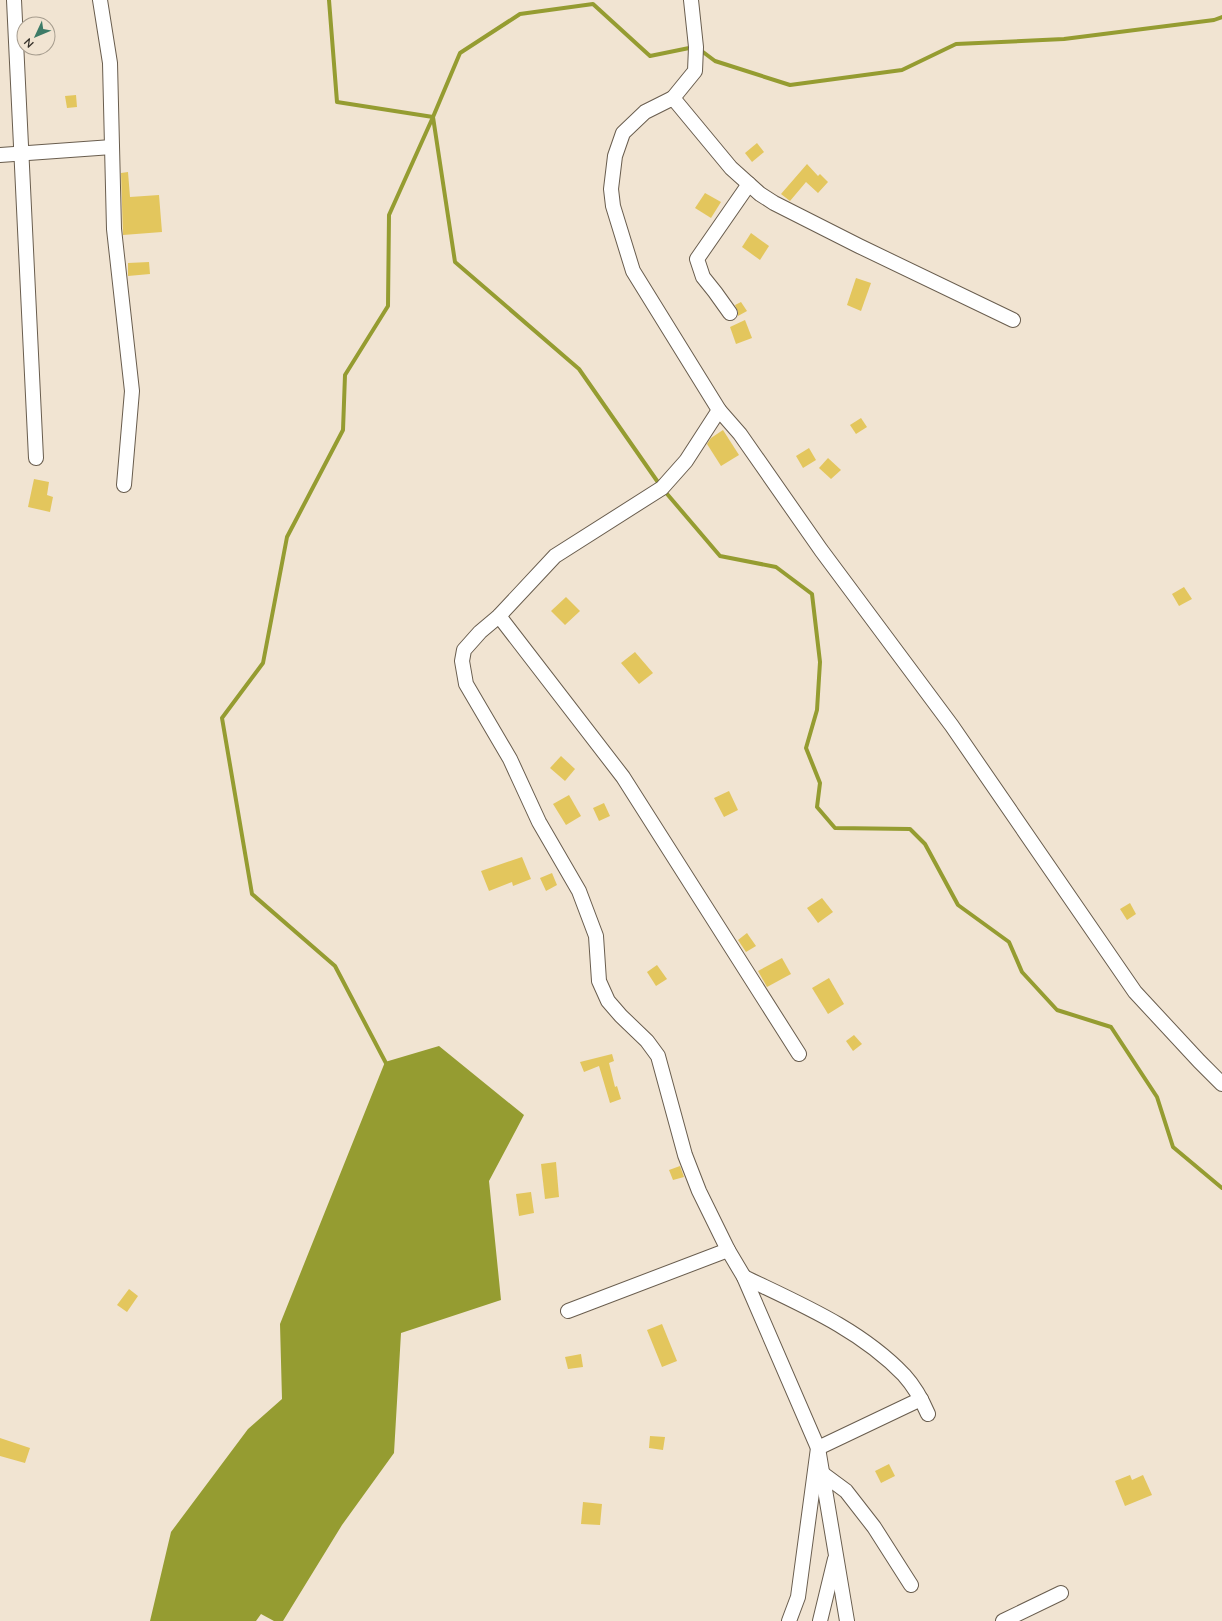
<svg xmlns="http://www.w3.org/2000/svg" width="1222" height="1621" viewBox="0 0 1222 1621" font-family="Mulish,sans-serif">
  <rect width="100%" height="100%" fill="#f1e4d2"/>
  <path fill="#959c31" d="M439,1046L524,1115L489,1181L501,1300L401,1333L394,1453L342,1525L283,1621H274L261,1614L256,1621H150L171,1532L248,1429L282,1399L280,1324L385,1062Z"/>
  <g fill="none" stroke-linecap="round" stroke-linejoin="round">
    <g stroke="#959c31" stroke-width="4">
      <path d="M329,0L337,102L433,117L455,262L579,369L662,488L720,556L776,567L812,594L820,662L817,710L806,748L820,783L817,807L835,828L910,829L925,844L958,905L1009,942L1022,972L1057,1010L1111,1027L1157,1097L1173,1147L1222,1188"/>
      <path d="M699,49L715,61L790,85L902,70L956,44L1064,39L1214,20L1222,17"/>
      <path d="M388,1067L335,966L252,894L222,718L263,663L287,537L343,430L345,375L388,306L389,215L433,117L460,53L520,14L593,4L650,56L694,47"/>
    </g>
  </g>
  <g fill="#e3c65d">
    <path d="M76,95L77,107L67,108L65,96Z"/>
    <path d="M757,143L764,152L752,162L745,153Z"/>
    <path d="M807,164L818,176L820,174L828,182L818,193L806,182L790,201L781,194Z"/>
    <path d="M128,172L130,197L159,195L162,232L123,235L121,173Z"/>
    <path d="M705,193L721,202L711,218L695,208Z"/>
    <path d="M751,233L769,246L760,260L742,247Z"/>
    <path d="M149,262L150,274L128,276V263Z"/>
    <path d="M856,278L871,283L861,311L847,305Z"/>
    <path d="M741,302L747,311L738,316V312L735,305Z"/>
    <path d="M745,320L752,338L736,344L730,327Z"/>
    <path d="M861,418L867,427L856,434L850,425Z"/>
    <path d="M723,430L739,455L721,466L707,444L711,438Z"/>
    <path d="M809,448L816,460L803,468L796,456Z"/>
    <path d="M828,458L841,470L831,479L819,468Z"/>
    <path d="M34,479L49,482L47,495L53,497L50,512L28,507Z"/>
    <path d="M1184,587L1192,599L1179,606L1172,594Z"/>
    <path d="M566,597L580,611L565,625L551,611Z"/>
    <path d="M635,652L653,673L639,684L621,663Z"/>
    <path d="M561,756L575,769L565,781L550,768Z"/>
    <path d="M729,791L738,810L724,817L714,798Z"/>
    <path d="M569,795L581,816L566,825L553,804Z"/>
    <path d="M604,803L610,816L599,821L593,808Z"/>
    <path d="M522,857L531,879L513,886L512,882L489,891L481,871Z"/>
    <path d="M552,873L557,885L546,891L540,878Z"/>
    <path d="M822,898L833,912L818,923L807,908Z"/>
    <path d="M1130,903L1136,914L1127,920L1120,909Z"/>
    <path d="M747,933L756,946L746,952L738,940Z"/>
    <path d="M782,958L791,974L767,987L758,971Z"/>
    <path d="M657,965L667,979L656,986L647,972Z"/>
    <path d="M829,978L844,1004L828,1014L812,988Z"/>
    <path d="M854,1035L862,1044L853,1051L846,1041Z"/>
    <path d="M612,1054L614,1061L609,1063L615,1087L617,1086L621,1099L610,1103L599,1066L584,1072L580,1062Z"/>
    <path d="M556,1162L559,1197L545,1199L541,1164Z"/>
    <path d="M680,1166L684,1177L673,1180L669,1170Z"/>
    <path d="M531,1192L534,1213L519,1216L516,1194Z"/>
    <path d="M129,1289L138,1296L127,1312L117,1305Z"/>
    <path d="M662,1324L677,1361L662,1367L647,1330Z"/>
    <path d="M581,1354L583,1367L568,1369L565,1357Z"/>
    <path d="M650,1436L665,1437L663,1450L649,1448Z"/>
    <path d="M0,1438L30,1448L25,1463L0,1456Z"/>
    <path d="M889,1464L895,1476L881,1483L875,1471Z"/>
    <path d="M1130,1475L1132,1480L1143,1475L1152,1495L1125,1506L1115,1481Z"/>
    <path d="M583,1502L602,1504L600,1525L581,1524Z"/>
  </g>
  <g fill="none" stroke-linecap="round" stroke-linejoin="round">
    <g stroke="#695d4e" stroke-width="16">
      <g id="minor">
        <path d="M14,0L36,458"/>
        <path d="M100,0L110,63L114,229L132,391L124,485"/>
        <path d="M691,0L696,47L695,71L673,98L645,112L623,133L615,156L611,189L613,206L633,271L719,410L686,461L662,488L555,556L499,616L480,632L464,650L462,661L466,684L510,759L539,822L579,891L596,936L599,981L608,1001L621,1016L647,1041L658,1056L685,1155L699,1191L728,1250L744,1277L818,1448L847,1621"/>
        <path d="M673,98L731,168L760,194L774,203L859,246L1013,320"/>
        <path d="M0,155L112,147"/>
        <path d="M730,313L715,292L703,277L697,259L749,184"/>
        <path d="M719,410L740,434L821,550L952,726L1135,992L1199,1061L1222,1084"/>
        <path d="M499,616L623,777L799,1054"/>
        <path d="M744,1277C800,1304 860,1329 904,1375C914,1386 922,1400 928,1414"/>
        <path d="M568,1311L728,1250"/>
        <path d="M823,1474L846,1491L874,1527L911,1585"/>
        <path d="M789,1621L798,1597L818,1448L921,1399"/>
        <path d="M820,1621L835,1559"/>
        <path d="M1003,1621L1061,1593"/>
      </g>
    </g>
    <use href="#minor" stroke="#fff" stroke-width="14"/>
  </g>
  <g transform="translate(36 36) rotate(226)"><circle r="19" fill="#f1e4d2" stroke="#a69c8e"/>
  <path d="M0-3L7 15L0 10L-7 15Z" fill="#3d7b67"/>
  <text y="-6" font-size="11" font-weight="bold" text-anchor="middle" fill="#353029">N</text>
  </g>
</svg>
